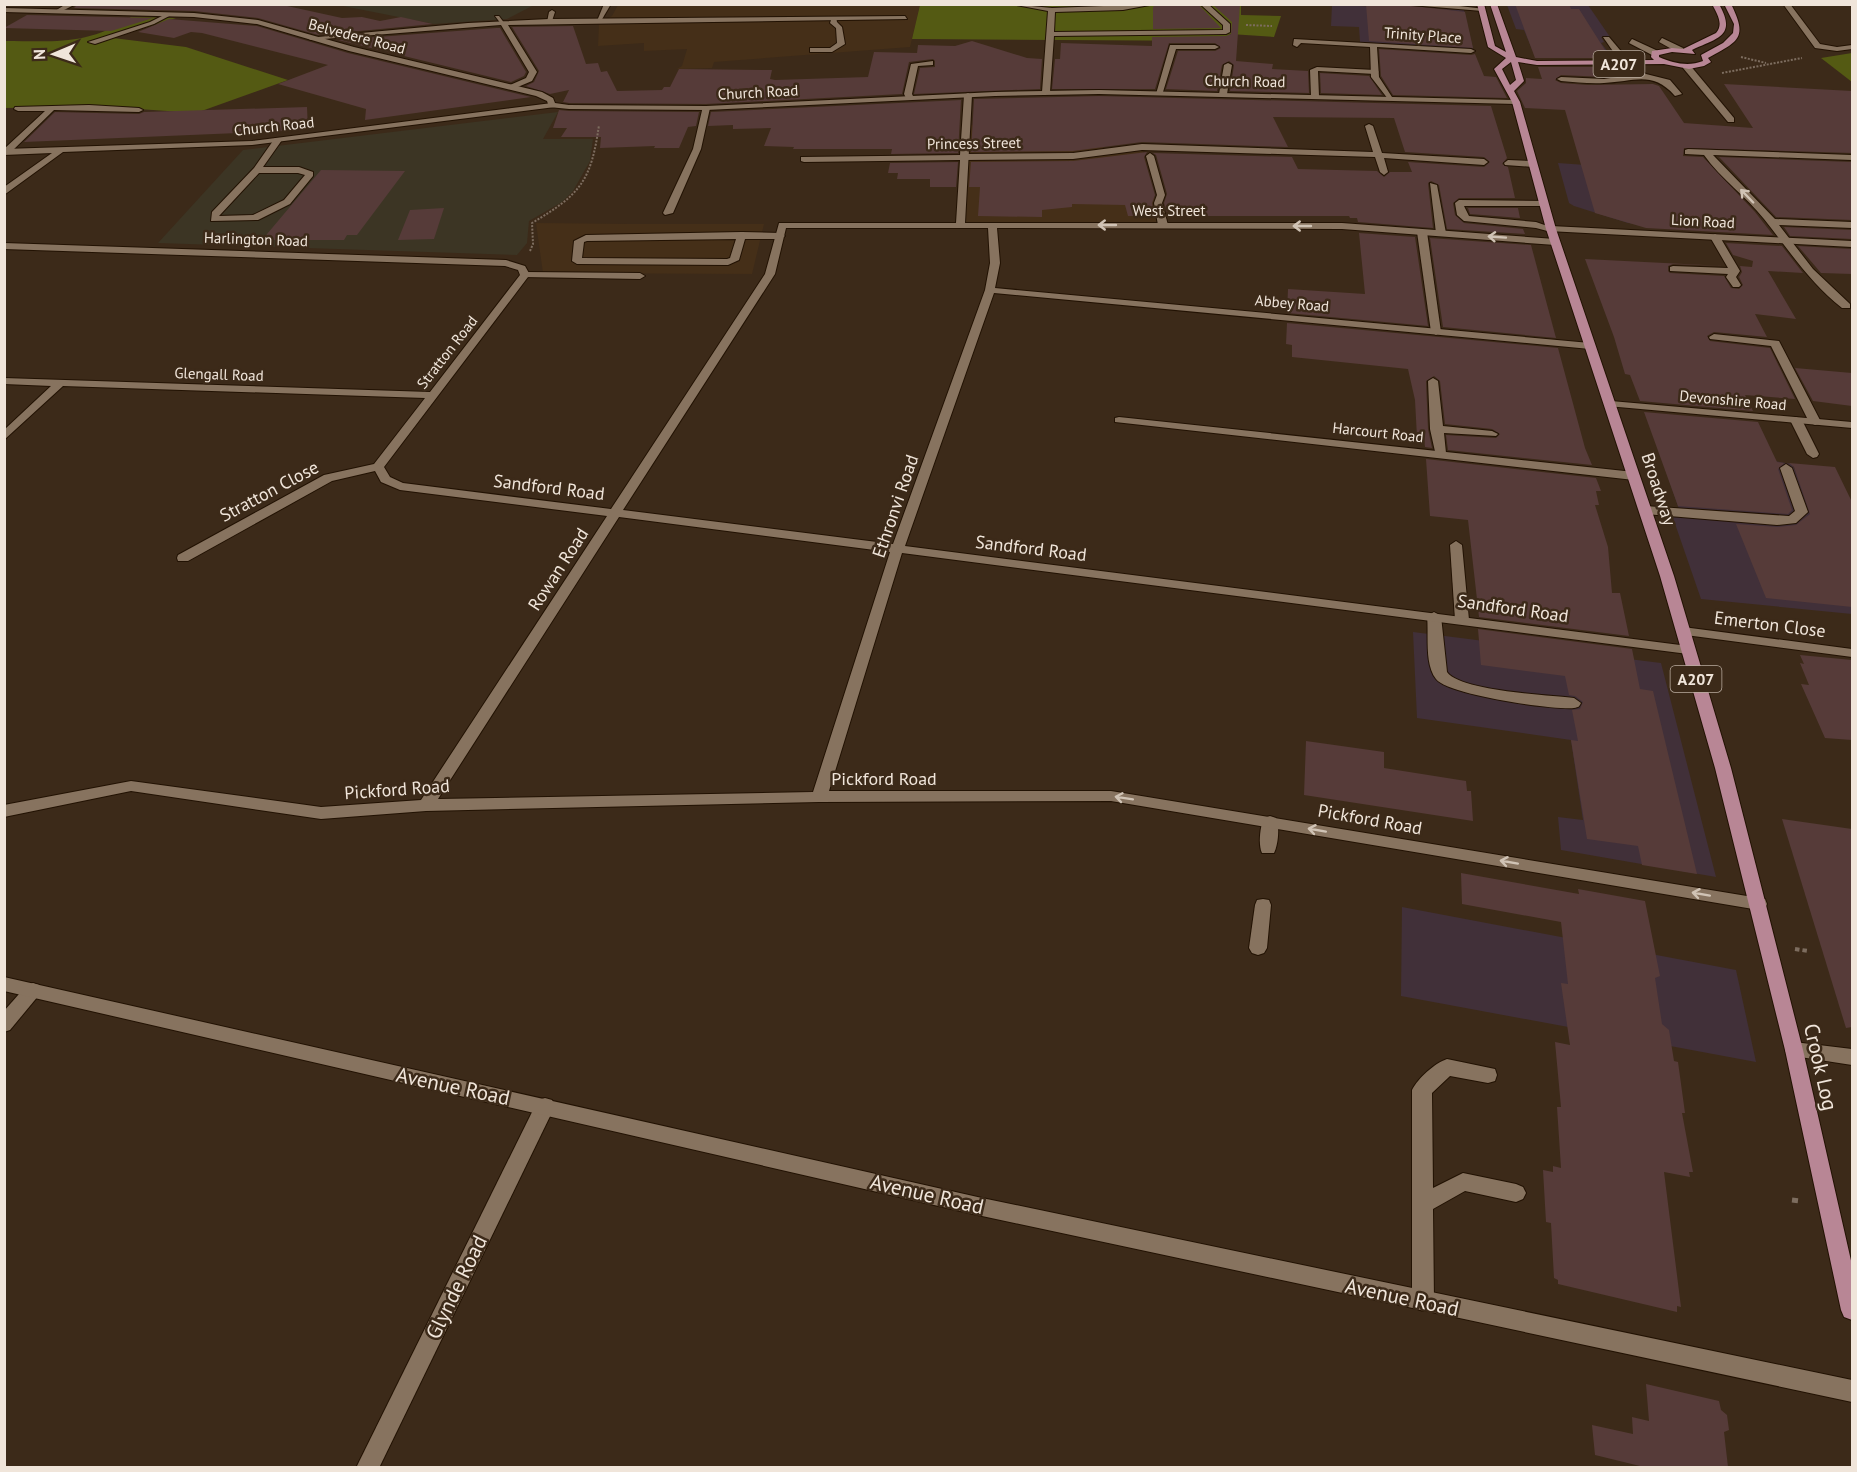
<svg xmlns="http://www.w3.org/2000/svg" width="1857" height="1472" viewBox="0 0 1857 1472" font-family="'PT Sans',sans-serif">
  <rect width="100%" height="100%" fill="#3c2a19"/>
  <g fill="#413039">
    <path d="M1332,5L1464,10L1473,49L1360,42L1359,27L1331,26Z"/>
    <path d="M1507,5H1588L1610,37H1601L1604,42L1601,43L1608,52L1532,49L1524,30L1516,29Z"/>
    <path d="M1558,163L1628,168L1652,225L1628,223L1574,206L1569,203Z"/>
    <path d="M1656,442L1792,464L1824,527L1852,529V614L1701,599L1672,515H1681Z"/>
    <path d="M1413,632L1661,663L1716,877L1561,850L1558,817L1583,820L1571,740L1417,718Z"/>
    <path d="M1402,907L1736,970L1756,1062L1401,996Z"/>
  </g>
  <g fill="#452f18">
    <path d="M618,5H920L910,47L714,62L712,68L677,69L682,66L687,49L644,51V43L598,46L599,23L612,16Z"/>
    <path d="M968,125L1099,127L1104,153L1142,147L1161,225L964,223Z"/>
    <path d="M536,223L628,224H764L752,274L543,273Z"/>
  </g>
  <g fill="#3c3524">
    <path d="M338,5H534L507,19L434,24Z"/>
    <path d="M558,112L543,139H593L590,161L573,191L562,202L529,221L527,243L517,255L158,243L243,150Z"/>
  </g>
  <g fill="#545a13">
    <path d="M920,5H1219L1241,6V15L1281,16L1274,37L1230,34L1227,41L912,39Z"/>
    <path d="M131,17L176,18L113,38L186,47L288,80L196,113L95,106L5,108L4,41C54,41 87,46 131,17Z"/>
    <path d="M1852,53V82L1821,58Z"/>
  </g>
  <g fill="#563b39">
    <path d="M78,4H278L342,18L362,17L380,21L401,17L433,24L318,35L258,18L194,11L74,8Z"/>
    <path d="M1157,4H1198L1221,28L1153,29V7Z"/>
    <path d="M1212,4H1240L1236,61L1273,64L1272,69L1308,71L1309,93L1230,91L1234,65L1229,61L1222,65L1217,91L1166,89L1178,51H1215L1221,48L1215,43H1169L1155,89H1052L1055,59H1060L1061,43L1152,46V37L1226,36L1231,34L1232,22Z"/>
    <path d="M1366,4H1397L1465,12L1473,48L1369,41Z"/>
    <path d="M1515,4H1569L1571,9H1579L1610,58H1535Z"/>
    <path d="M27,15L153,18L111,31L4,28Z"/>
    <path d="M169,19L257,26L348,53L531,97L365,120L366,109L278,84L328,65L202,33L191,32L174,38L138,32Z"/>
    <path d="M573,26L586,64L598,63L601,72L607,71L617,91L662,90L664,87H670L679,69L772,70L770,79L775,80L868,77L874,52L917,53L918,45L955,46L972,41L1027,58L1042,59L1040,89L914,94L920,68L935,67V61L933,59L909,62L902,94L706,104L569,103L563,102L569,90L550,94L526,86L534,82L539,71L512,27Z"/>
    <path d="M496,28H500L526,72L524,76L511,82L338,40Z"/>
    <path d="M1379,49L1471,55L1475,54L1484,76L1496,77L1507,98L1393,95L1381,76Z"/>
    <path d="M1538,67H1614L1619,75L1604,77L1561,75L1555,80L1561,83L1588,85L1653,84L1659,86L1684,123L1753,128L1724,84L1852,91V153L1684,148L1683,156L1703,157L1755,212L1773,235L1646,228L1595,213L1565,110L1525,108L1517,91L1526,83V78L1542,79Z"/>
    <path d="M1320,73L1369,76L1382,95L1321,93Z"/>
    <path d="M1099,96L1491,106L1507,158L1502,164L1508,167L1515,198H1459L1453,203L1455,215L1464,223L1523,229L1525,234L1447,229L1439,185L1431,181L1428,183L1433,228L1358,222L1357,218H1350L1349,216H1168L1164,203L1167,194L1156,155L1153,153L1292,157L1298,169L1377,171L1384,177L1390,172H1412L1408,162L1484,167L1490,162L1484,157L1405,152L1394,118L1273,117L1288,147L1142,142L1073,151L971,152L974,99Z"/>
    <path d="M961,100L958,153L891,154L892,149H793L794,147L764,146L771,128L733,129V125L708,126L711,112Z"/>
    <path d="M307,107L308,130L24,142L55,112L139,114L144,112Z"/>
    <path d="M559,110L569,111L699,112L696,126L688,127L679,148H654L655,146L600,148L601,137H561L567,128H553Z"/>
    <path d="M1147,152L1144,157L1155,195L1152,203L1154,216H1128L1125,205L1072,204V207L1042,210V217L978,216L980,187H969L971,162L1073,161Z"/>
    <path d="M1719,157L1852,162V220L1776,217Z"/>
    <path d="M958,162L956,187H930V179H897L898,173H888L890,163Z"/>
    <path d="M321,170L405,171L357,235H347L344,240H262Z"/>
    <path d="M444,208L434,239L398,240L410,210Z"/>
    <path d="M1468,208H1518L1520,218L1470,214Z"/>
    <path d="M1784,227L1852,230V239L1790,236Z"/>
    <path d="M1359,233L1415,237L1428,326L1287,313L1288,289L1365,294Z"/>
    <path d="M1430,238L1531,245L1556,338L1443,327Z"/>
    <path d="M1726,243L1782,246L1803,273L1768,271L1796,319L1755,314L1767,337L1714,332L1707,336L1710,341L1770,348L1795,399L1745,395L1753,411L1640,401L1630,375L1625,374L1614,337L1585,259L1724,266L1673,264L1668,266V271L1670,273L1724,276L1731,288L1739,289L1743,285L1739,277L1742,272L1740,266L1752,267L1753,261L1733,255Z"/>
    <path d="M1798,246L1852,249V274L1821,273Z"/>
    <path d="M1287,323L1558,348L1585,448L1592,465L1448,450L1446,435L1496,438L1500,434L1492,429L1445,424L1440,381L1434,376L1426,381L1428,429L1432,448L1425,447L1424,438L1417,437L1415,400L1408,369L1292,357V345L1286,344Z"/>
    <path d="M1795,368L1852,373V406L1813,401Z"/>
    <path d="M1644,412L1758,422L1777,462L1784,463L1778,469L1792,510L1788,514L1678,506Z"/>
    <path d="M1426,459L1596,478L1601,491H1596L1599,505H1595L1608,547L1612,593H1620L1629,636L1479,617L1468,520L1430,516Z"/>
    <path d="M1789,463L1835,467L1852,502V607L1766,598L1736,524L1777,527L1796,525L1810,514L1794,467Z"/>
    <path d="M1478,629L1632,649L1640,689L1653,691L1697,874L1642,865L1638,846L1587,839L1571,740L1578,741L1572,710L1580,709L1583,702L1575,696L1569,695L1565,676L1481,665Z"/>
    <path d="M1800,655L1852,660V740L1825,738L1801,684L1809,685L1800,663L1804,664Z"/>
    <path d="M1306,741L1384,752V768L1466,781L1467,791H1471L1473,821L1304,795Z"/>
    <path d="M1782,819L1852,829V1027L1846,1028Z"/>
    <path d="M1461,873L1579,894L1578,889L1645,901L1660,976L1655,978L1662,1024L1669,1030L1674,1061L1678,1062L1685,1113H1682L1693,1172H1689L1690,1177L1664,1172L1681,1307L1677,1306V1312L1558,1284V1280L1554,1278L1551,1223L1546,1222L1543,1170L1553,1172V1166L1561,1168L1557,1107H1561L1555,1042L1570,1045L1561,983L1568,984L1561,922L1462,904Z"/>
    <path d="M1646,1384L1719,1401L1721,1410L1727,1415L1729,1430L1724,1432L1728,1467H1644L1595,1455L1592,1425L1633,1434L1632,1417L1649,1421Z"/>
  </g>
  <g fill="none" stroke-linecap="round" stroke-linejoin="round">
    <g stroke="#221203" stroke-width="2">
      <g id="service">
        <path d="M604,4H611L601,21H597Z"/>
        <path d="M1011,4L1052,8L1155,4L1123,10L1055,12L1054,32L1223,30V25L1200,4H1208L1230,24V32L1226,34L1054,36L1050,92L1046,94L1042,92L1048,11Z"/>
        <path d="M552,10L555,12L552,21L547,22L549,12Z"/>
        <path d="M168,13L173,14L154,24L95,44L88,42L150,22Z"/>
        <path d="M495,16H499L505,24H501Z"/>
        <path d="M832,17H836L837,22L842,27L845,44L832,52H810V48H830L837,43L836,28L830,23Z"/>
        <path d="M1603,37H1609L1625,56V60H1619Z"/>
        <path d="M1662,38L1683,48L1684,50L1677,52L1659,42Z"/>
        <path d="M1632,39L1658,51L1659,53L1652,55L1629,43Z"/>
        <path d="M1170,45H1215L1219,47L1215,49H1176L1163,92L1156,94Z"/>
        <path d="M1632,62L1646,74L1670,80L1682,94L1675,96C1652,70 1634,82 1604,83C1590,84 1575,82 1561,81L1557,79L1561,77L1604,79L1637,74L1628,64Z"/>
        <path d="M1228,63L1232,65L1227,94L1223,96L1219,94L1224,65Z"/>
        <path d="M1683,64H1689L1734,118V122H1728L1683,68Z"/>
        <path d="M1317,67L1375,70L1379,72L1375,74L1318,71L1319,96L1315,98L1311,96L1310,70Z"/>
        <path d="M89,105L139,108L143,110L139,112L54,110L10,153H4V149L45,111H18L14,109L15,107Z"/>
        <path d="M1369,124L1373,126L1382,153L1484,159L1488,162L1484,165L1384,158L1388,172L1384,175L1380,172L1375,157L1142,150L1073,159L964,160L960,157L964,154L1073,153L1142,144L1373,152L1365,126Z"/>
        <path d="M275,138L282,140L263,167H299L313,172V176L290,204L258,220L211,221L212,212L254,168ZM259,173H298L305,175L284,200L253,215L219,216Z"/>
        <path d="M1688,149L1852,155V160L1713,155L1775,219L1852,222V228L1779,225L1813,269L1850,304V308H1842C1810,283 1788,249 1764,219C1746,196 1721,179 1704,155L1685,154V150Z"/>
        <path d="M1150,153L1154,156L1165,195L1162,203L1168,225L1163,228L1158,225L1154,203L1157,195L1146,156Z"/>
        <path d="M1508,160L1533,161L1537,164L1533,167L1505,165L1504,163Z"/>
        <path d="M1430,183L1437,185L1446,233L1441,236L1436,233Z"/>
        <path d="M1459,200L1547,201V205L1544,206H1464L1469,216L1536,222L1556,229L1551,232L1536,228L1464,221L1457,215L1455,203Z"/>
        <path d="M1422,229L1427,232L1441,332L1436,335L1431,332L1417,232Z"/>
        <path d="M742,232L780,233L785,236L780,239H745L739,260L728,265L577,264L572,261L574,241L586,235ZM736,239L730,258L727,259L582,258L584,242L587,241Z"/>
        <path d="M1715,234L1720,237L1740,271L1736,277L1741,285L1739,287H1733L1726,277L1728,274L1670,271V267L1673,266L1728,268L1710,237Z"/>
        <path d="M525,272L640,273L645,276L640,279L522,277V273Z"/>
        <path d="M1714,334L1779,341L1821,422L1819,424L1815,425L1809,422L1771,346L1710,339L1709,337Z"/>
        <path d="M1433,378L1438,381L1443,426L1492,431L1498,434L1496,436L1444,433L1446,453L1440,457L1436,456L1430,429L1428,381Z"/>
        <path d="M1796,417L1802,420L1819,454L1817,457L1813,458L1807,454L1790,420Z"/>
        <path d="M1786,464L1792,468L1808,512L1796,523L1777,525L1645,514L1639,510L1645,506L1789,516L1795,511L1780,468Z"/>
        <path d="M1456,541L1462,545L1469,620L1462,624L1455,620L1450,545Z"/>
        <path d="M1434,612L1441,616L1447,672C1460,691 1548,695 1574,698L1581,703C1579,707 1579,707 1574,708C1553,710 1448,695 1436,679C1424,664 1429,634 1427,616Z"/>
        <path d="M1270,816L1276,818C1280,827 1278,845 1274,853H1262C1258,845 1260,826 1264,818Z"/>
        <path d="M1263,899L1269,900L1271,905L1267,948L1264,953L1258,955L1252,953L1249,948L1255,905L1257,900Z"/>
        <path d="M1447,1059L1495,1069L1497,1075L1495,1081L1488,1083L1450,1076L1432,1093L1433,1188L1463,1173L1516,1184L1523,1187L1526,1193L1523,1199L1516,1202L1465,1191L1433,1209L1434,1301L1431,1308L1423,1311L1415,1308L1412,1301V1090C1418,1078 1435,1063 1447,1059Z"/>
      </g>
    </g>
    <g stroke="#221203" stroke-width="2">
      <g id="minor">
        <path d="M66,4H76L60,12L55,11Z"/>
        <path d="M1399,4H1442L1485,9L1482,11Z"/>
        <path d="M1783,4H1790L1820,44L1837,47L1852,45V49L1837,51L1815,48Z"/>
        <path d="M905,16L907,19L508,25L537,72L532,81L513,89H510V85L526,78L529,72L501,25L311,40L307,38L468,23L549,19Z"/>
        <path d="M1294,39L1471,49L1475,51L1471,53L1377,47L1379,77L1392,97L1388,99L1371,77L1370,47L1301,43L1297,47L1293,45Z"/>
        <path d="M933,61V65L918,66L912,94L914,98L907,100L904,94L911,64Z"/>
        <path d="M968,93L972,95L965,223H1342L1555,239L1560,242L1555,245L1342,229L997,228L1000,263L995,288L1590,343L1595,346L1590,349L994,293L905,546L1688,646L1695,650L1688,654L902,553L829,791H1111L1759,898L1765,899L1767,904L1765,909L1759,910L1111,801L819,802L426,811L321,819L131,791L4,817V805L131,781L321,807L421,800L607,516L400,490L381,482L375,471L332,481L188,561H178L177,558L178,555L324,475L374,464L425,398L63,386L4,440V430L51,386L4,384V378L430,392L520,275L518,270L505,266L4,249V243L506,260L525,266L530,275L528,277L384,467L390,477L403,483L611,509L765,274L779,223H956L960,160L804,162L801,161V157L960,155L964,95ZM786,228H988L990,263L985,290L893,544L623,510L775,274ZM619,517L890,552L813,792L438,799Z"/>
        <path d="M552,103H555V107L252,145L63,152L4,195V187L52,153L4,155V149L252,141Z"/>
        <path d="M703,106L710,108L701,149L673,213L665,215L663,213L693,149Z"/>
        <path d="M1551,226L1852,241V247L1548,231L1546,229Z"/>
        <path d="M1611,401L1852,422V428L1607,406V402Z"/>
        <path d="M1119,417L1634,472L1640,476L1634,480L1115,422V418Z"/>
        <path d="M1683,627L1852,649V657L1678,634L1676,631L1678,628Z"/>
        <path d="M33,983L39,985L42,990L39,995L10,1030L4,1032V1011L27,985Z"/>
        <path d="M545,1098L552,1100L555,1106L379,1468H356L538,1100Z"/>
      </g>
    </g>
    <g stroke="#221203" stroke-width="2">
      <g id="tertiary">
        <path d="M4,8L194,13L258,20L354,47L542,92L553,98L555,103L569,105L706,106L995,92L1099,90L1516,100L1520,102L1516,104L1099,94L995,96L706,110L569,109L549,107L547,101L536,96L349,51L257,24L194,17L4,12Z"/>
        <path d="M4,977L982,1198L1852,1380V1402L982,1216L4,991Z"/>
        <path d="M1794,1042L1852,1049V1065L1787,1055L1785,1050L1787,1045Z"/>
      </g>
    </g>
    <g stroke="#221203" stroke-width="2">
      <path id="primary" d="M1477,4H1484L1495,46L1506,52L1490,4H1497L1516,57L1537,61L1654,60L1651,57L1652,51L1672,48L1683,49L1716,33C1724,24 1717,14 1712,4H1719C1737,36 1718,38 1692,50L1695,54L1672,52L1659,55V57C1673,63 1688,67 1703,61L1701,55L1723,43L1733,33L1734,24L1724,4H1731C1748,38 1739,41 1708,58L1711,62L1704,66L1689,69L1664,64L1537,65L1518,62L1524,81L1514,91L1520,102L1556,229L1674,576L1731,768L1803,1050L1852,1265V1320L1844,1317L1841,1310L1785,1050L1715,768L1660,576L1546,229L1512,102L1494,69L1506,58L1488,47ZM1511,62L1516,80L1510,85L1502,69Z"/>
    </g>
    <g stroke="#7d6d5f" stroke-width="2" stroke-dasharray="2 1.5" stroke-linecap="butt">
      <path d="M1246,25L1272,26"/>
      <path d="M1741,57L1766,63"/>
      <path d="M1722,73L1802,58"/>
      <path d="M530,251L533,244L532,223C581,194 591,181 599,125"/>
    </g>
    <path stroke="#7d6d5f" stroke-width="4" stroke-dasharray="4.5 3" stroke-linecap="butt" d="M1795,949L1808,951"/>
    <path stroke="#7d6d5f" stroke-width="5" stroke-dasharray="6 4" stroke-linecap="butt" d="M1792,1200L1800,1201"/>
    <use href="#service" fill="#87735f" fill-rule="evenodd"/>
    <use href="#minor" fill="#87735f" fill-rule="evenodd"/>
    <use href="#tertiary" fill="#87735f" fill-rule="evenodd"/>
    <use href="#primary" fill="#b88695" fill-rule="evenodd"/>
  </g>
  <defs><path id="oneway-shaft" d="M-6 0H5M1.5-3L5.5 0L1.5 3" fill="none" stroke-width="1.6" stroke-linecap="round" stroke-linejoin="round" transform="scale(1.5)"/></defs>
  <g stroke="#d0c3b5">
    <use href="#oneway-shaft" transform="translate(1747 196) rotate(-134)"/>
    <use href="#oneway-shaft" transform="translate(1107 225) rotate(180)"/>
    <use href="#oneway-shaft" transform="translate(1302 226) rotate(-180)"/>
    <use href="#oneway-shaft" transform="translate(1497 237) rotate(-176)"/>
    <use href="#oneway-shaft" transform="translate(1124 798) rotate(-171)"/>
    <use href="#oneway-shaft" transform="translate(1317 830) rotate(-170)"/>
    <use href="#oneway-shaft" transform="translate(1509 862) rotate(-170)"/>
    <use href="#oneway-shaft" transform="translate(1701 894) rotate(-170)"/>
  </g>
  <g text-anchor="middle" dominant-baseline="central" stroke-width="5" stroke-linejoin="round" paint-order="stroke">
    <g font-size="15" fill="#f0e5da" stroke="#3c2a19">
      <text transform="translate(1423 35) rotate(4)">Trinity Place</text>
      <text transform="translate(357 36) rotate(15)">Belvedere Road</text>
      <text transform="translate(1245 81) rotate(1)">Church Road</text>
      <text transform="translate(758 92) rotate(-3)">Church Road</text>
      <text transform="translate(274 126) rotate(-6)">Church Road</text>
      <text transform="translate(974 143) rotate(-1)">Princess Street</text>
      <text x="1169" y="210">West Street</text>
      <text transform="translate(1703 221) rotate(3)">Lion Road</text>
      <text transform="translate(256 239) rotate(2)">Harlington Road</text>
      <text transform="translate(1292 303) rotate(5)">Abbey Road</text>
      <text transform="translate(447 352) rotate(-52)">Stratton Road</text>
      <text transform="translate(219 374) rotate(2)">Glengall Road</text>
      <text transform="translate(1733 400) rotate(5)">Devonshire Road</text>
      <text transform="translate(1378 432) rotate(6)">Harcourt Road</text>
    </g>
    <g fill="#3c2a19" stroke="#baada0" stroke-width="1.5">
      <rect x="1593.5" y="51" width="51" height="26" rx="4.5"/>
      <rect x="1670.5" y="666" width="51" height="26" rx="4.5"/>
    </g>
    <g font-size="16" font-weight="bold" fill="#f0e5da">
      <text x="1619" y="64">A207</text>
      <text x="1696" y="679">A207</text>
    </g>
    <g font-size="18" fill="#f0e5da" stroke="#3c2a19">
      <text transform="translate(549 487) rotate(7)">Sandford Road</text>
      <text transform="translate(1659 489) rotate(72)">Broadway</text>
      <text transform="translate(269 491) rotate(-28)">Stratton Close</text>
      <text transform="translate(895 506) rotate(-71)">Ethronvi Road</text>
      <text transform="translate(1031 548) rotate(7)">Sandford Road</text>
      <text transform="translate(558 569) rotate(-57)">Rowan Road</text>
      <text transform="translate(1513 608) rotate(8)">Sandford Road</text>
      <text transform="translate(1770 624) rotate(7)">Emerton Close</text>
      <text x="884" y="778">Pickford Road</text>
      <text transform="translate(397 789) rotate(-4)">Pickford Road</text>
      <text transform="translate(1370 819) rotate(10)">Pickford Road</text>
    </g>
    <g font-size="21" fill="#f0e5da" stroke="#3c2a19">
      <text transform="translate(1821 1067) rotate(77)">Crook Log</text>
      <text transform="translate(453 1086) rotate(12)">Avenue Road</text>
      <text transform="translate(927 1194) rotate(13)">Avenue Road</text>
      <text transform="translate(456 1287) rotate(-64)">Glynde Road</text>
      <text transform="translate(1402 1297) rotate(12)">Avenue Road</text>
    </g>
  </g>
  <rect width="1857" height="1472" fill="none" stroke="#f0e5da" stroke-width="12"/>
  <g transform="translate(54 54) rotate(268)" stroke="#3c2a19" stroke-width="4.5" paint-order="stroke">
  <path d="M0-4.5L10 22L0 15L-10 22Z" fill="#f0e5da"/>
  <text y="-9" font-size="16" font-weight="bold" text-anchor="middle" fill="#f0e5da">N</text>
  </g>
</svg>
